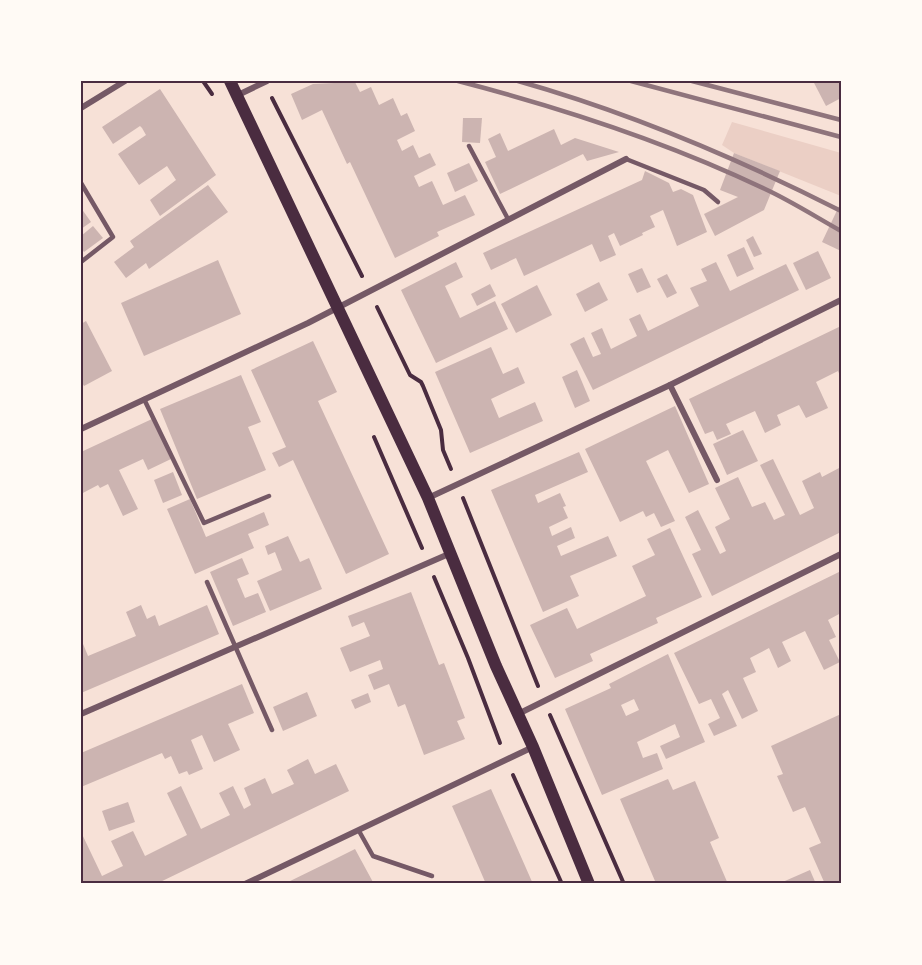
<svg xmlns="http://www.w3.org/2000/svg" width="922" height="965" viewBox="0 0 922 965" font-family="Manrope,sans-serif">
  <rect width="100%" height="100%" fill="#f7e1d7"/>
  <path fill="#ebcfc5" d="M732,122L841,153V196L734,153L722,145Z"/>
  <g fill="#ccb4b1" fill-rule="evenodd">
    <path d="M813,81H841V98L826,106Z"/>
    <path d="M355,82L360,92L371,87L379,105L393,98L401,116L407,113L415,131L397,140L402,151L413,145L419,158L430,153L436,165L414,176L419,187L432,181L443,205L465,195L475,215L437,232L439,236L395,258L350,162L347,164L322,110L302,120L291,94L313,84Z"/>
    <path d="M160,89L216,175L160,216L150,200L176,180L167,166L139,185L118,154L146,135L142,128L140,126L113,144L102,127Z"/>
    <path d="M463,118H482L480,143L462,142Z"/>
    <path d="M554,129L561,145L575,138L619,152L587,161L583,154L500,194L485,162L496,157L488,139L500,133L508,151Z"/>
    <path d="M734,153L780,171L764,210L715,236L704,214L738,197L720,190Z"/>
    <path d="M469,163L478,181L455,192L447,173Z"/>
    <path d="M645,171L669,183L673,192L681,189L693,195L707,232L677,246L663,210L650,216L655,227L642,233L643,235L620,246L614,233L608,236L616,255L600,262L592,244L524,276L516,258L491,270L483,253L642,180Z"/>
    <path d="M208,185L228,212L149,269L146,263L126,278L114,262L134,247L130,241Z"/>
    <path d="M841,202V251L822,242Z"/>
    <path d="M81,208L91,222L81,229Z"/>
    <path d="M93,226L103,238L84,252L81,248V236Z"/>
    <path d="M753,236L762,254L754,257L746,240Z"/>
    <path d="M744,247L754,269L737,277L727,255Z"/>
    <path d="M818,251L831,278L806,290L793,263Z"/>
    <path d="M218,260L241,314L144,356L121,303Z"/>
    <path d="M456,262L463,277L445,286L460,318L495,301L508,329L436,363L401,290Z"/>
    <path d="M716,262L730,291L786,264L799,290L593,390L570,344L584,337L593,357L601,354L591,333L602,328L611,349L637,336L629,319L640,314L648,331L699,306L690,288L707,281L701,269Z"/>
    <path d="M642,268L651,287L637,293L628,274Z"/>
    <path d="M667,274L677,293L667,298L657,279Z"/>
    <path d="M599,282L608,300L585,312L576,294Z"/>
    <path d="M490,284L496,296L477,306L471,294Z"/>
    <path d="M537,285L552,315L516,333L501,304Z"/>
    <path d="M86,321L112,371L84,386L81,381V324Z"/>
    <path d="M841,326V378L838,371L816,382L828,408L806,418L799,405L777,415L781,425L765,433L755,411L726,424L731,434L717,440L713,431L705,434L689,399Z"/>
    <path d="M313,341L337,392L318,401L389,554L346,574L293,460L279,467L272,453L286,447L251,370Z"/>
    <path d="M491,347L503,374L518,367L525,383L491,399L499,418L535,402L543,421L470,453L435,372Z"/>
    <path d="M577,370L590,401L575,408L562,377Z"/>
    <path d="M241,375L261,422L248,427L266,470L197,499L160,409Z"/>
    <path d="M675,406L709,484L689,493L668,450L646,461L675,521L661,527L654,513L646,517L643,511L620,522L585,449Z"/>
    <path d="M152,419L171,459L148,470L143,459L119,470L138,509L123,516L108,484L100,488L98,485L81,494V452Z"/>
    <path d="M743,430L758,461L727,475L713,444Z"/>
    <path d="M579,452L588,472L535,495L538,503L560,493L566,506L563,507L568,518L549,527L552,536L571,527L575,538L557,546L561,556L608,536L617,556L570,576L579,596L543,612L491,490Z"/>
    <path d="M773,459L800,515L814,508L802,481L820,472L822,477L841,467V532L712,596L692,554L701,550L685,517L698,510L720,554L726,551L715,527L730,519L715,488L738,477L752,507L765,502L774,520L785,515L760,465Z"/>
    <path d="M173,472L182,495L163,503L154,480Z"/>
    <path d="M190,499L206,537L264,512L269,525L248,534L254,548L195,574L167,509Z"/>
    <path d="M670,528L702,597L656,618L658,623L590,654L593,661L555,678L530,625L567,608L577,629L646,596L632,566L655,555L647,539Z"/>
    <path d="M288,536L300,562L309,558L322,589L270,611L257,581L282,570L275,552L268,555L265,546Z"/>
    <path d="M242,558L249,574L237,579L245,598L258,593L266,612L233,626L210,572Z"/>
    <path d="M841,571V613L828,620L836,637L829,640L840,662L824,670L805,631L782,642L791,661L778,668L769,648L750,658L756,672L743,678L758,711L742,719L728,690L722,694L737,726L714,736L708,724L720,718L711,699L699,704L674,653Z"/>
    <path d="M411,592L439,665L444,663L465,718L457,721L465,739L424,755L405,704L398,707L389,684L374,690L368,675L383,669L380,660L350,672L340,648L370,636L364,622L352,627L348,616Z"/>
    <path d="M141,605L147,619L155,615L159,626L207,605L219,634L81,693V639L88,656L136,636L126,612Z"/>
    <path d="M668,654L705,742L666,759L660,746L680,737L675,724L637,742L643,758L657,753L663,769L602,795L565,709L611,688L609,684ZM634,699L639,710L626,716L621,705Z"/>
    <path d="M242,684L254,713L228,724L240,750L214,762L202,735L191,740L203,769L189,775L187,771L179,774L171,756L165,759L162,753L81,787V753Z"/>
    <path d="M307,692L317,716L283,731L273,707Z"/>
    <path d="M368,693L371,702L355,709L351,700Z"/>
    <path d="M841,714V884H825L809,848L821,843L805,807L793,812L777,776L783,774L771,746Z"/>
    <path d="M308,759L315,774L336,764L349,791L156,884H81V832L102,876L123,866L111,841L133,831L145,856L187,835L167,793L181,786L201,829L230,815L219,793L233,786L244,809L251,805L244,788L265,778L272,794L294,784L287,770Z"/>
    <path d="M668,779L673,790L695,781L719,838L710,842L728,884H647L655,881L620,799Z"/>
    <path d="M491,789L503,816L533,884H486L464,833L452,806Z"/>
    <path d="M128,802L135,822L109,831L102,811Z"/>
    <path d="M355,849L374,884H284L329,862Z"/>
    <path d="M810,870L816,884H778Z"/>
  </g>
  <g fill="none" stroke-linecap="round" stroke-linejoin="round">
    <g stroke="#4a2c40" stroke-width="4">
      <path d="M203,81L212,94"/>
      <path d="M272,98L362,276"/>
      <path d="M377,307L410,375L421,382L423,386L441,430L443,450L451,469"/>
      <path d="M374,437L422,548"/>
      <path d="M463,498L538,686"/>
      <path d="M434,577L468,658L500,743"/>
      <path d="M550,715L624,884"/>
      <path d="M513,775L562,884"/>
    </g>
    <g stroke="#755966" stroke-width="4.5">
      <path d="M469,146L508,219"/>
      <path d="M626,159L704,190L718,202"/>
      <path d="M81,183L113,237L81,262"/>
      <path d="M144,399L204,523L269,496"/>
      <path d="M207,582L272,730"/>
      <path d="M359,831L373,856L432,876"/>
    </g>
    <g stroke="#755966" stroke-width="6">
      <path d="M238,95L267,81"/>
      <path d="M81,108L125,81"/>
      <path d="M670,385L717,480"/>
      <path d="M81,429L308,323L626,159"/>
      <path d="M428,498L670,385L841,300"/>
      <path d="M81,714L451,553"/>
      <path d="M518,714L841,554"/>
      <path d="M245,884L533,747"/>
    </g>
    <path stroke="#4a2c40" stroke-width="12" d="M230,81L428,498L496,666L533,747L589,884"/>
    <g stroke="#8f747c" stroke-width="4.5">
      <path d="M458,81C562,108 667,142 765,189C791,201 816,217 841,231"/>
      <path d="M518,81C631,113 737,158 841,211"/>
      <path d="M631,81L841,137"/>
      <path d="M692,81L841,120"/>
    </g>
  </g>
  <rect width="922" height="965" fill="none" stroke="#fffaf5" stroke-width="165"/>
  <rect x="82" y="82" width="758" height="800" fill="none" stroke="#4a2c40" stroke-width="2"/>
</svg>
